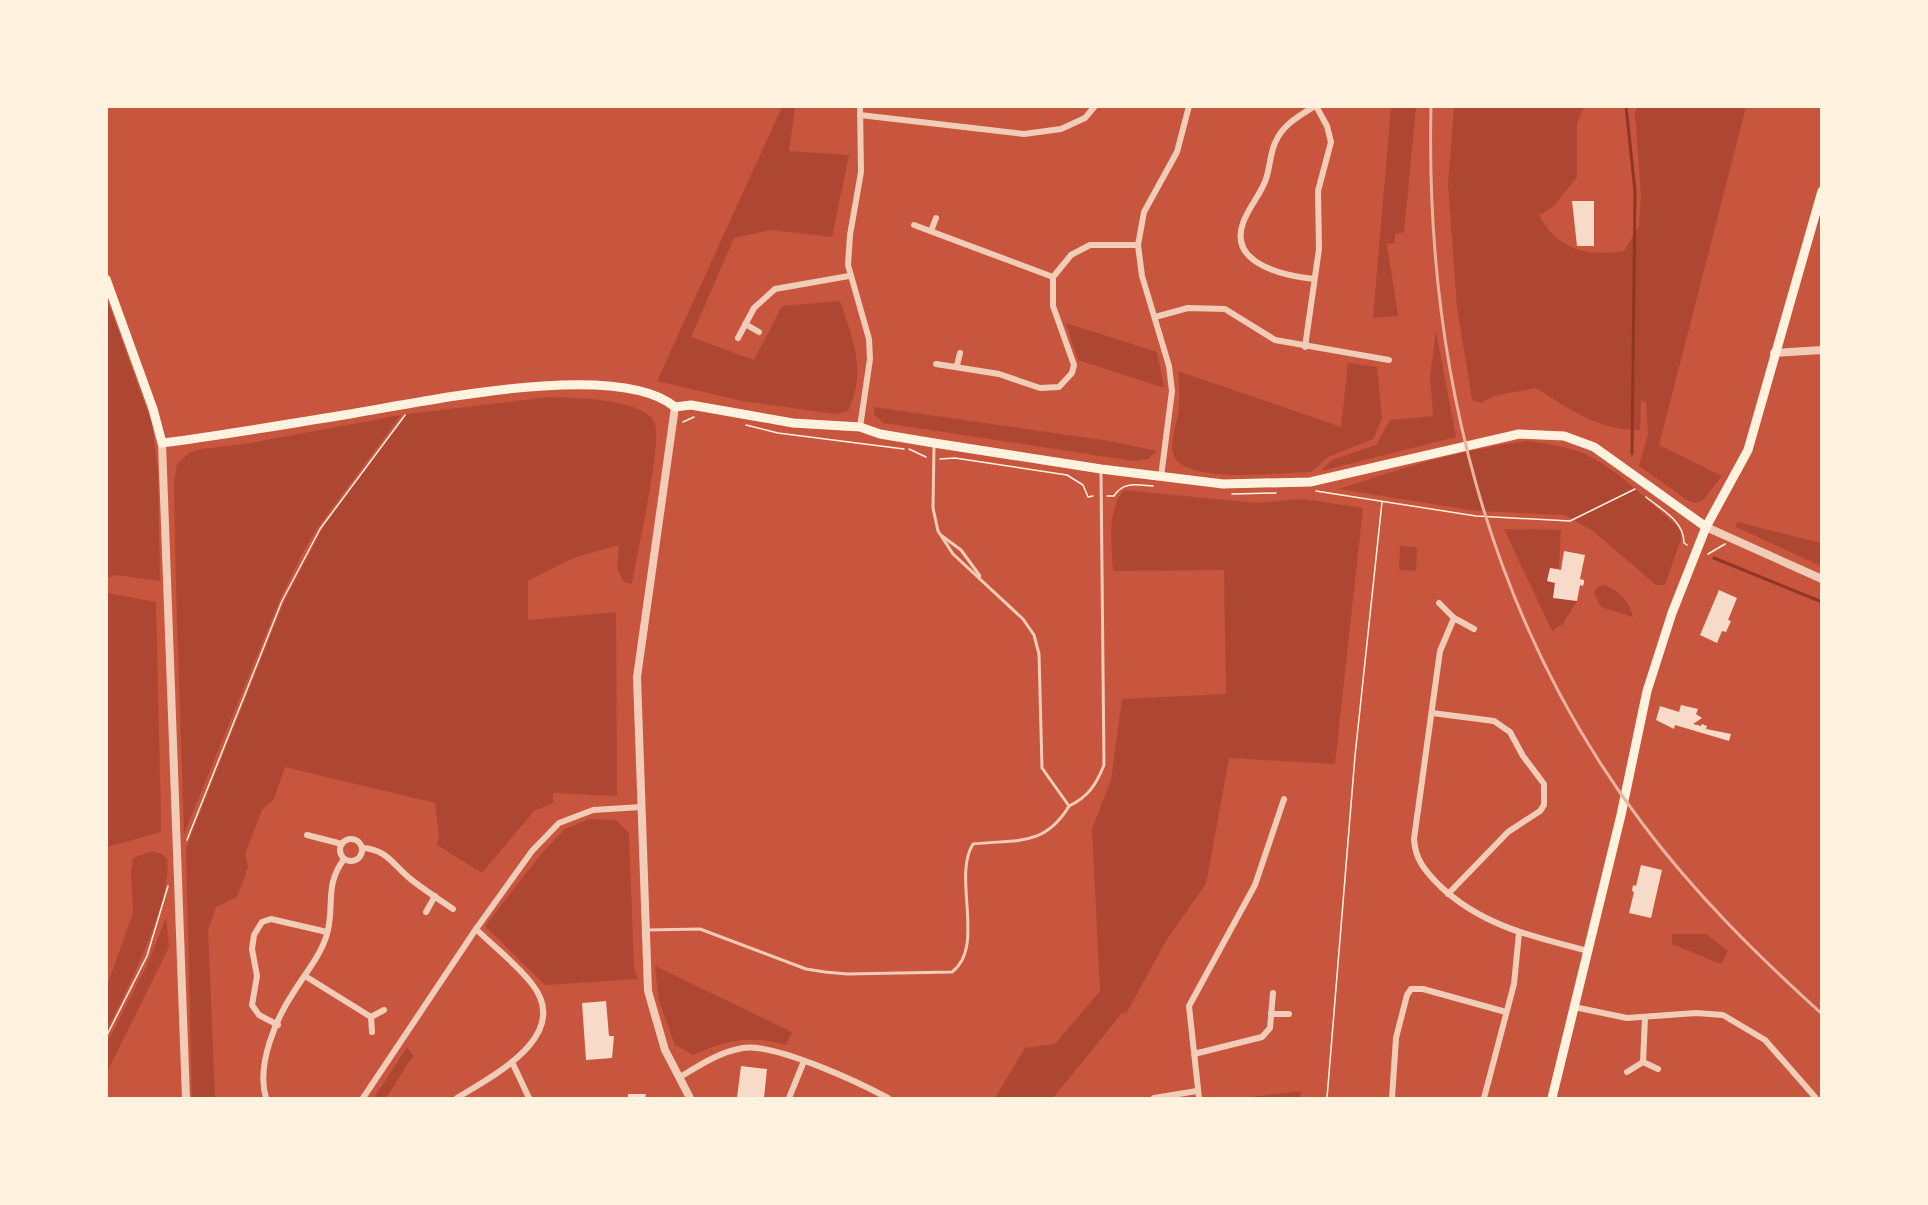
<svg xmlns="http://www.w3.org/2000/svg" width="1928" height="1205" viewBox="0 0 1928 1205" font-family="'Archivo Narrow',sans-serif">
  <rect width="100%" height="100%" fill="#c8553d"/>
  <g fill="#ae4732">
    <path d="M782,107H795L789,151L849,155L832,237L771,230L734,238L691,337L754,360L782,306L840,301C853,341 867,370 848,411L835,414L742,401L657,381Z"/>
    <path d="M1391,107H1416L1404,232L1395,234V243L1387,244L1398,316L1373,318Z"/>
    <path d="M1454,107H1584L1577,123V177L1554,206L1540,215L1535,207C1552,247 1583,258 1624,251L1639,226L1641,195L1635,113L1637,107H1746L1659,445L1722,476L1702,501L1694,503L1687,500L1639,466L1648,434L1646,403L1641,400L1640,430C1602,432 1567,408 1536,388L1494,396L1481,403L1472,400L1457,307L1448,185Z"/>
    <path d="M106,297L152,424L158,473L160,581L116,575L107,578Z"/>
    <path d="M1066,323L1157,352L1164,388L1078,360Z"/>
    <path d="M1436,331L1456,437L1321,471L1332,460L1376,445L1390,420L1433,416L1430,377Z"/>
    <path d="M1348,363L1377,367L1382,419L1373,439L1328,457L1311,472C1285,472 1181,486 1173,453C1170,439 1178,421 1179,407C1180,395 1179,383 1178,371L1341,427Z"/>
    <path d="M549,397C574,398 639,398 654,421C664,438 636,557 632,584L624,582L617,569L619,545L573,558L528,581V620L616,612L617,796L553,793V803L534,811L482,873L437,845L439,835L435,803L285,767L274,799L262,810L245,854L248,867L237,897L216,907L208,929L215,1098H192L186,848L284,602L325,524L407,414Z"/>
    <path d="M874,407L1109,441L1157,451L1148,459L1134,461L884,423L874,415Z"/>
    <path d="M401,415L318,527L304,550L280,599L184,834L176,587L174,482L177,464L189,453L201,449L245,444Z"/>
    <path d="M1527,441C1547,444 1567,446 1585,454C1616,468 1654,506 1680,529L1681,539L1665,585H1656L1593,531L1565,515L1476,511L1339,489C1400,468 1463,449 1527,441Z"/>
    <path d="M1124,490L1256,503L1303,499L1363,508L1335,764L1229,758L1206,884L1167,939L1126,1014L1122,1013L1053,1098H995L1025,1048L1055,1044L1100,991L1092,829L1111,780L1122,699L1226,694L1224,570L1113,571C1112,545 1106,511 1124,490Z"/>
    <path d="M1737,522L1821,543V566L1736,527Z"/>
    <path d="M1504,529L1561,530L1559,568H1550L1547,581L1555,583L1553,598L1577,601L1563,624L1552,631Z"/>
    <path d="M1400,546L1417,547L1416,571L1399,570Z"/>
    <path d="M1604,585C1620,591 1629,601 1633,617L1601,607L1594,593L1597,587Z"/>
    <path d="M107,593L156,602L161,819V832L107,847Z"/>
    <path d="M589,819L616,820L629,833L634,968L638,979L545,985L485,926L541,854L565,829Z"/>
    <path d="M152,851L162,854L167,859C173,900 127,991 107,1029V986L133,913L131,871L133,858Z"/>
    <path d="M166,918L169,947L107,1072V1043L147,965Z"/>
    <path d="M1672,934H1706L1728,951L1721,964L1672,944Z"/>
    <path d="M655,966L792,1032L786,1045C750,1035 726,1040 693,1055L675,1045L659,1001Z"/>
    <path d="M407,1047L413,1056L386,1098H374Z"/>
    <path d="M1301,1091L1300,1098H1242Z"/>
  </g>
  <g fill="none" stroke-linecap="round" stroke-linejoin="round">
    <g stroke="#8f3625" stroke-width="3">
      <path d="M1626,106L1635,191L1632,454"/>
      <path d="M1714,558L1822,602"/>
    </g>
  </g>
  <g fill="#f7dbc8">
    <path d="M1572,201H1594V246H1577Z"/>
    <path d="M1564,551L1585,555L1580,579L1584,580V583L1583,586L1580,585L1577,601L1553,598L1555,583L1547,581L1550,568L1561,570Z"/>
    <path d="M1719,590L1737,598L1728,620L1731,621L1726,632L1722,631L1717,643L1700,635Z"/>
    <path d="M1681,705L1698,709L1696,714L1702,718L1693,724L1701,726L1702,724L1707,726L1706,729L1731,734L1729,741L1675,725L1674,729L1656,720L1660,706L1679,712Z"/>
    <path d="M1641,865L1662,870L1651,918L1629,913L1634,892L1632,891L1633,885L1636,886Z"/>
    <path d="M606,1001L609,1036H614L612,1058L586,1060L582,1003Z"/>
    <path d="M741,1066L767,1069L764,1098H737Z"/>
    <path d="M628,1094H646L645,1098H628Z"/>
  </g>
  <g fill="none" stroke-linecap="round" stroke-linejoin="round">
    <g stroke="#fff3e0" stroke-width="1.5">
      <path d="M683,422L694,417"/>
      <path d="M746,425L778,433L904,449"/>
      <path d="M909,449L926,457"/>
      <path d="M940,459L955,458L1067,475L1083,485L1088,497L1093,496"/>
      <path d="M1316,491L1476,516L1570,521L1635,489"/>
      <path d="M1232,494L1276,493"/>
      <path d="M1107,496H1114C1123,481 1137,485 1153,486"/>
      <path d="M1646,497C1662,510 1684,521 1684,543L1687,545"/>
      <path d="M1708,554L1725,544"/>
      <path d="M187,840L282,601L320,529L405,415"/>
      <path d="M106,1037L147,956L168,886"/>
      <path d="M1327,1098L1355,756L1382,502"/>
    </g>
    <g stroke="#f1ccb7" stroke-width="3">
      <path d="M934,446L933,508L938,531L953,554L1023,619L1034,635L1039,654L1042,768L1069,806"/>
      <path d="M942,536L961,550L980,576"/>
      <path d="M1069,806C1088,797 1096,785 1104,765L1101,472"/>
      <path d="M647,930L700,929L806,969L825,972L847,974L952,972C986,947 952,877 973,844C1015,839 1044,848 1069,806"/>
    </g>
    <g stroke="#f1ccb7" stroke-width="6">
      <path d="M860,115L1024,134L1061,129L1085,118L1095,106"/>
      <path d="M914,225L1053,277"/>
      <path d="M931,231L936,218"/>
      <path d="M1314,279C1287,276 1228,265 1243,223C1248,208 1261,194 1266,179C1270,167 1270,154 1275,143C1282,125 1299,116 1315,106"/>
      <path d="M1155,317L1188,308L1225,309L1275,340L1389,360"/>
      <path d="M745,324L759,332"/>
      <path d="M738,338L754,308L775,289L849,276"/>
      <path d="M1305,347L1319,249L1318,191L1331,142L1327,126L1316,106"/>
      <path d="M936,364L999,374L1040,388L1059,387L1072,373L1074,365L1053,306V277L1071,255L1090,245H1138"/>
      <path d="M957,365L960,353"/>
      <path d="M860,427L870,359L869,339L848,265L850,235L861,172L860,106"/>
      <path d="M1161,477L1172,391L1169,366L1142,276L1138,245L1144,212L1177,152L1189,106"/>
      <path d="M1439,603L1454,618L1474,629"/>
      <path d="M1454,618L1440,651L1414,839C1415,860 1426,872 1440,886C1482,926 1534,937 1588,951"/>
      <path d="M1432,713L1494,721L1510,732L1523,756L1544,784V805L1540,811L1508,832L1448,894"/>
      <path d="M307,835L342,844"/>
      <circle cx="351" cy="850" r="11"/>
      <path d="M362,848C388,849 394,867 413,881C426,891 440,900 453,909"/>
      <path d="M426,912L435,896"/>
      <path d="M305,976L371,1017"/>
      <path d="M1574,1007L1627,1018L1696,1013L1723,1015L1765,1040L1815,1097"/>
      <path d="M1271,1014H1289"/>
      <path d="M1645,1018L1643,1062L1658,1069"/>
      <path d="M278,1025L259,1015L252,1005L257,976L252,949L254,935L262,922L271,919L327,932"/>
      <path d="M372,1032L371,1017L384,1010"/>
      <path d="M1194,1054L1262,1037L1270,1028L1273,993"/>
      <path d="M512,1062L529,1098"/>
      <path d="M1627,1072L1643,1062"/>
      <path d="M680,1077C700,1065 719,1052 743,1048C775,1043 858,1082 888,1098"/>
      <path d="M266,1098C256,1065 276,1018 295,990C307,971 321,955 327,934C335,905 324,886 344,859"/>
      <path d="M363,1098L476,929L532,851L559,823L593,810L641,807"/>
      <path d="M457,1098C492,1076 573,1036 532,984C517,964 494,947 476,929"/>
      <path d="M789,1098L804,1061"/>
      <path d="M1154,1098L1197,1091"/>
      <path d="M1199,1098L1189,1006L1255,885L1284,799"/>
      <path d="M1392,1098L1396,1038L1407,995L1411,989H1423L1506,1012"/>
      <path d="M1484,1098L1514,984L1519,933"/>
    </g>
    <g stroke="#f1ccb7" stroke-width="8">
      <path d="M1774,353L1822,350"/>
      <path d="M675,407L637,677L648,991L665,1050L690,1098"/>
      <path d="M162,443L186,1098"/>
      <path d="M1706,527L1822,579"/>
    </g>
    <path stroke="#fff3e0" stroke-width="9" d="M106,279L153,409L162,443C225,435 287,424 350,414C424,402 617,359 675,407L691,405L793,423L860,427L880,434L934,443L1101,469L1223,484L1310,482L1519,434L1564,436L1594,447L1706,527"/>
    <path stroke="#fff3e0" stroke-width="9" d="M1552,1098L1621,815L1647,691L1672,613L1706,527L1748,450L1822,191"/>
    <path stroke="#e9b49f" stroke-width="3" d="M1431,106C1425,362 1486,616 1642,823C1695,894 1757,955 1822,1014"/>
  </g>
  <rect width="1928" height="1205" fill="none" stroke="#fff3e0" stroke-width="216"/>
</svg>
